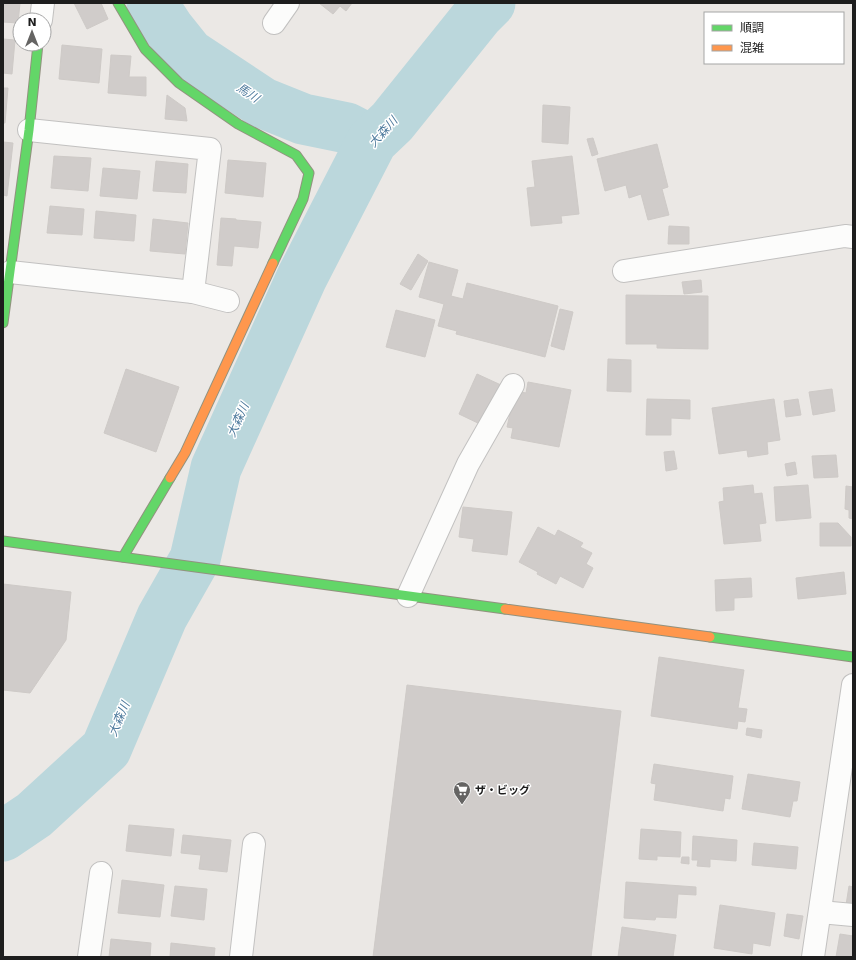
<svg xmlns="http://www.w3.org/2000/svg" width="856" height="960" viewBox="0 0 856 960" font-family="'DejaVu Sans','Noto Sans JP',sans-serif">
  <rect width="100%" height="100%" fill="#ebe8e5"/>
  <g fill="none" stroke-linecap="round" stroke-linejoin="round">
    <g stroke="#bbd7dc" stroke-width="51">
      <path d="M152,3L169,29L189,54L263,103L303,119L347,128L372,141"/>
      <path d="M3,836L34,815L106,749L162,617L195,559L216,468L302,277L372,141L392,122L478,15L490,3"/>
    </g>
  </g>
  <g fill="#d0ccca" stroke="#cecac7">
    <path d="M3,3H20L18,23L3,22Z"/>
    <path d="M74,3H101L108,19L87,29Z"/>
    <path d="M319,3H352L346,11L340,6L333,14Z"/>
    <path d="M3,39L15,40L12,74L3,73Z"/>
    <path d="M62,45L102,49L99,83L59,79Z"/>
    <path d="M111,55L131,56L129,77H146V96L108,93Z"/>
    <path d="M3,88H8L5,123H3Z"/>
    <path d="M167,95L185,108L187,121L165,119Z"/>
    <path d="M543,105L570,107L568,144L542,142Z"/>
    <path d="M593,138L598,154L592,156L587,139Z"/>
    <path d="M3,142L13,143L7,196L3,195Z"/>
    <path d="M657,144L668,187L662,189L669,215L648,220L641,194L629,198L626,185L605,191L597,159Z"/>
    <path d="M54,156L91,158L88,191L51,188Z"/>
    <path d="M572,156L579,214L561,216L562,223L531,226L527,188L535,187L532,161Z"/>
    <path d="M228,160L266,163L263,197L225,193Z"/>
    <path d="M156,161L188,164L186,193L153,191Z"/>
    <path d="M103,168L140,171L137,199L100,196Z"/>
    <path d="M50,206L84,209L82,235L47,233Z"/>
    <path d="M96,211L136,215L134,241L94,238Z"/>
    <path d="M221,218L236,219V220L261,222L258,248L234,246L232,266L217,265Z"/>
    <path d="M153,219L188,223L185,254L150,251Z"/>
    <path d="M669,226L689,227V244H668Z"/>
    <path d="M418,254L428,261L411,290L400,284Z"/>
    <path d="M429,262L458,270L451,296L463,299L467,283L558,306L545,357L456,334L457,331L438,326L444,304L419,297Z"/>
    <path d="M701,280L702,292L684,294L682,282Z"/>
    <path d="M626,295L708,296V349L657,348V344H626Z"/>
    <path d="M560,309L573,312L564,350L551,346Z"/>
    <path d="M396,310L435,320L425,357L386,347Z"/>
    <path d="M608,359L631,360V392L607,391Z"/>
    <path d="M126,369L179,387L156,452L104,433Z"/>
    <path d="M477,374L501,385L482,425L459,414Z"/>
    <path d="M528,382L571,390L559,447L511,438L513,428L507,427L515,391L526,393Z"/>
    <path d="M832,389L835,411L813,415L809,392Z"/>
    <path d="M647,399L690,400V419L671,418V435H646Z"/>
    <path d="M774,399L780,440L767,442L768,454L748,457L747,450L719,454L712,408Z"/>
    <path d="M798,399L801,415L786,417L784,401Z"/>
    <path d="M674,451L677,469L666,471L664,452Z"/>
    <path d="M836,455L838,477L814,478L812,456Z"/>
    <path d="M795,462L797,474L787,476L785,464Z"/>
    <path d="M753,485L754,494L762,493L766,523L759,524L761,541L724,544L719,502L724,501L723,488Z"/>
    <path d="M808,485L811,518L776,521L774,487Z"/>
    <path d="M846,486L853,487V519L849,518V510L845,509Z"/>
    <path d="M463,507L512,512L507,555L472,551L474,539L459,537Z"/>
    <path d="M820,523H838L851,537V546H820Z"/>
    <path d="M538,527L555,536L558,530L583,543L580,547L592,553L586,564L593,568L583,588L560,576L556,584L537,574L538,572L519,562Z"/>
    <path d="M844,572L846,594L798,599L796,578Z"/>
    <path d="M751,578L752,597L734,598V610L716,611L715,580Z"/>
    <path d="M3,584L71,592L66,640L30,693L3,690Z"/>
    <path d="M659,657L744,670L738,708L747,709L745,722L738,721L737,729L651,716Z"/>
    <path d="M407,685L621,711L591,957H373Z"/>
    <path d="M747,728L762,730L761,738L746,735Z"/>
    <path d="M654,764L733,776L730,799L725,798L723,811L654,800L656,784L651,783Z"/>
    <path d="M748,774L800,782L797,801H793L790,817L742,809Z"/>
    <path d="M129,825L174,829L171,856L126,851Z"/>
    <path d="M641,829L681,832L680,857L657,856V860L639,859Z"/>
    <path d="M183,835L231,840L227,872L199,869L201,855L181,853Z"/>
    <path d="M693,836L737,840L736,861L710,859V867L697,866L698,860H692Z"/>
    <path d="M754,843L798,847L796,869L752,865Z"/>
    <path d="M682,857H689V864L681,863Z"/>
    <path d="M122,880L164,885L160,917L118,913Z"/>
    <path d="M626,882L696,887V895L678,894L676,918L656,917L655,920L624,918Z"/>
    <path d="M175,886L207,889L204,920L171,916Z"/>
    <path d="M849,886L853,887V906L846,905Z"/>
    <path d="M720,905L775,913L770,946L753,943L752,954L714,948Z"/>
    <path d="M787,914L803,916L799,939L784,936Z"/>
    <path d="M622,927L676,935L673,957H618Z"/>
    <path d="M840,934L853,936V957H836Z"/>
    <path d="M111,939L151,943L150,957H109Z"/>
    <path d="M171,943L215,948L214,957H170Z"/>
  </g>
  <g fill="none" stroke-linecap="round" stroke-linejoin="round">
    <g stroke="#c2c1c0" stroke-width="24">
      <g id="street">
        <path d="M41,20L43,3"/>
        <path d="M274,23L288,3"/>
        <path d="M29,130L210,149L193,292"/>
        <path d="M624,271L845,236L853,237"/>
        <path d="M10,272L193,292L228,301"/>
        <path d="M408,596L468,464L513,385"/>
        <path d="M820,912L853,915"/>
        <path d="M89,957L101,873"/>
        <path d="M241,957L254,844"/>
        <path d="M813,957L853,685"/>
      </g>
    </g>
    <g stroke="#92927f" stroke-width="11">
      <g id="fast">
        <path d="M118,3L145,49L179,83L238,124L296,155L309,173L303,199L273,263"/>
        <path d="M3,323L29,130L38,44"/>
        <path d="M3,541L505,609"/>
        <path d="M123,557L170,478"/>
        <path d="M710,637L853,657"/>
      </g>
    </g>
    <g stroke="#92927f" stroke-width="11">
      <g id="slow">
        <path d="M170,478L185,453L273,263"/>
        <path d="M505,609L710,637"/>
      </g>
    </g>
    <use href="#street" stroke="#fcfcfb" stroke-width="22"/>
    <use href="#fast" stroke="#63d668" stroke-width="9"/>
    <use href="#slow" stroke="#ff974d" stroke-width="9"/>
  </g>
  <defs>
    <g id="supermarket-pin" transform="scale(0.9)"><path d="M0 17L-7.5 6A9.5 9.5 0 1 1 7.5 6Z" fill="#656463" stroke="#fff"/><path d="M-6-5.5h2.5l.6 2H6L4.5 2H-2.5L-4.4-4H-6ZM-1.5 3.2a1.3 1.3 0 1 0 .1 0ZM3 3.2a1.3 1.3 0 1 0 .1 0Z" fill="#fff"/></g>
  </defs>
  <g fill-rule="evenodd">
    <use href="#supermarket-pin" x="462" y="790"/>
  </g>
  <g text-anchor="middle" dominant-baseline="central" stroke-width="3" stroke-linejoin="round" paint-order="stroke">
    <g font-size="11" font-weight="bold" fill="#1d1d1d" stroke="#fff" text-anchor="start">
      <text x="475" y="790">ザ・ビッグ</text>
    </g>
    <g font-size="12" font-style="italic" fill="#4e7a9d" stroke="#fff">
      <text transform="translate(248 93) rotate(33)">馬川</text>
      <text transform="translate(383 132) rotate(-48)">大森川</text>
      <text transform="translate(238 420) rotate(-66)">大森川</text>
      <text transform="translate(119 719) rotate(-67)">大森川</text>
    </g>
  </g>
  <rect width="856" height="960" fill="none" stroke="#1d1d1d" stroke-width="8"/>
  <rect x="704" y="12" width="140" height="52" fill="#ffffff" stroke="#a5a5a5"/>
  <rect x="712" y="25" width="20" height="6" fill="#63d668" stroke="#a5a5a5"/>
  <text x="740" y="32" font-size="12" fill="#1d1d1d">順調</text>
  <rect x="712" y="45" width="20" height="6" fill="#ff974d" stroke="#a5a5a5"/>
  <text x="740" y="52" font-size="12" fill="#1d1d1d">混雑</text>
  <g transform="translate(32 32)"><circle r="19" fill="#ffffff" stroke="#a5a5a5"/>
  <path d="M0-3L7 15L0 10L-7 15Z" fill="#656463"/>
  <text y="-6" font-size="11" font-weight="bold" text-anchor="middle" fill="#1d1d1d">N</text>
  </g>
</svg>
